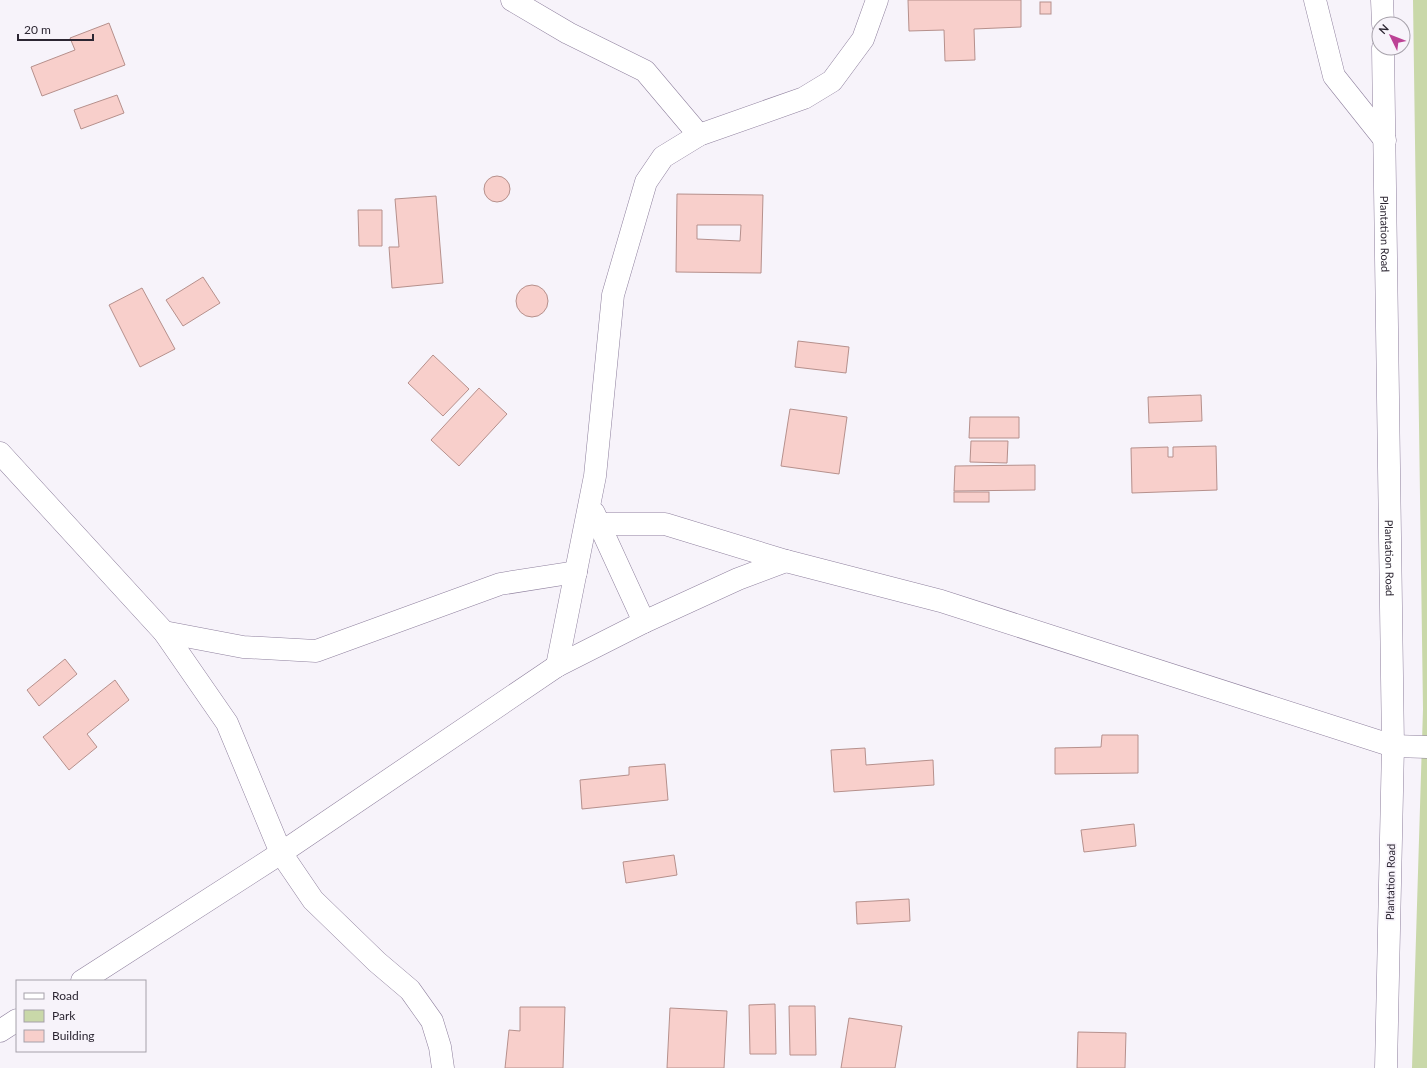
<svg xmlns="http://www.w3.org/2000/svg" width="1427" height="1068" viewBox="0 0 1427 1068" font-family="Lato,sans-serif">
  <rect width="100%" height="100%" fill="#f7f3fa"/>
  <path fill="#c9d8a9" d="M1413,0H1427V1068H1412L1423,709Z"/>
  <g fill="#f8cfcb" stroke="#b6908c" fill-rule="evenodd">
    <path d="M908,0H1021V27L974,29L975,60L945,61L944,30L909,31Z"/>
    <rect x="1040" y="2" width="11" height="12"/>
    <path d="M109,23L125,65L42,96L31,67L75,50L70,38Z"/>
    <path d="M117,95L124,113L81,129L74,110Z"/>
    <circle cx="497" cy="189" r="13"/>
    <path d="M677,194L763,195L761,273L676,272ZM697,225H741L740,241L697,239Z"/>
    <path d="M436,196L443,283L392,288L389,247H399L395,199Z"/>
    <path d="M358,210H382V246H359Z"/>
    <path d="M203,277L220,303L183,326L166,300Z"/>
    <circle cx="532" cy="301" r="16"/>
    <path d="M142,288L175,349L140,367L109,305Z"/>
    <path d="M798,341L849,347L846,373L795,367Z"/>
    <path d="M433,355L469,389L443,416L408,383Z"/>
    <path d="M479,388L507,414L459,466L431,440Z"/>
    <path d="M1201,395L1202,421L1149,423L1148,397Z"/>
    <path d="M790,409L847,417L839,474L781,466Z"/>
    <path d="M970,417H1019V438H969Z"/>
    <path d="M971,441H1008L1007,463L970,462Z"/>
    <path d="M1216,446L1217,490L1132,493L1131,448L1168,447V457H1173V447Z"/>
    <path d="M1035,465V490L954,491L955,466Z"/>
    <rect x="954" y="492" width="35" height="10"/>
    <path d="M65,659L77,674L39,706L27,690Z"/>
    <path d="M115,680L129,700L87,734L97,747L69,770L43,737Z"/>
    <path d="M1102,735H1138V773L1055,774V748L1101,747Z"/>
    <path d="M865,748L866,765L933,760L934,785L834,792L831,750Z"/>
    <path d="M665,764L668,800L582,809L580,780L629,775V767Z"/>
    <path d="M1134,824L1136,846L1084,852L1081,830Z"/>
    <path d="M674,855L677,875L626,883L623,862Z"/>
    <path d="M909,899L910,921L857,924L856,902Z"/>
    <path d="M775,1004L776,1054H750L749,1005Z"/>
    <path d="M789,1006H815L816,1055H790Z"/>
    <path d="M520,1007H565L563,1068H505L509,1030L520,1031Z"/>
    <path d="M670,1008L727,1011L724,1068H667Z"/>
    <path d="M849,1018L902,1026L895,1068H841Z"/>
    <path d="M1078,1032L1126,1033L1125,1068H1077Z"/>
  </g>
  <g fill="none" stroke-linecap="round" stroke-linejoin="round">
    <g stroke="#8f809e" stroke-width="23">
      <g id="street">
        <path d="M512,0L568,33L645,71L699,135"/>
        <path d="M1315,0L1334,76L1385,140"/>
        <path d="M0,453L164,632L227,723L281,853L313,900L377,962L410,990L432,1021L440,1047L443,1068"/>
        <path d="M594,513L644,622"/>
        <path d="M599,524H665L786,561L941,601L1393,746L1427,747"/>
        <path d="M164,632L243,647L316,651L500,584L576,572"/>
        <path d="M557,666L595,476L613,295L646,182L663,157L699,135L804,98L832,81L863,39L877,0"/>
        <path d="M82,981L281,853L557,666L644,622L738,579L786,561"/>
        <path d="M0,1031L17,1020"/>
      </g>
    </g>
    <g stroke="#8f809e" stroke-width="23">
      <g id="secondary">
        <path d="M1382,0L1383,24"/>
        <path id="s1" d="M1383,48L1393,746L1386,1068"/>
      </g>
    </g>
    <use href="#street" stroke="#fff" stroke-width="22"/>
    <use href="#secondary" stroke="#fff" stroke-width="22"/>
  </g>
  <g text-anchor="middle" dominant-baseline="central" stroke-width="3.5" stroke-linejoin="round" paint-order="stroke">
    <g font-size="11" fill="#2c2632" stroke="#f7f3fa">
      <text stroke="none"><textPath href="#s1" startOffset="186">Plantation Road</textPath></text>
      <text stroke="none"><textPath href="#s1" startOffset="510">Plantation Road</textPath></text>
      <text transform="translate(1390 882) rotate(-89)">Plantation Road</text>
    </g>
  </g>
  <rect x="16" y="980" width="130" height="72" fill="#f7f3fa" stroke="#a6a1aa"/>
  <rect x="24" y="993" width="20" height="6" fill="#ffffff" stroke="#a6a1aa"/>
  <text x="52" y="1000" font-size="12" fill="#2c2632">Road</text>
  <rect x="24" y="1010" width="20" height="12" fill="#c9d8a9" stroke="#a6a1aa"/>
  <text x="52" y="1020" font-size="12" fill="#2c2632">Park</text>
  <rect x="24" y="1030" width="20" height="12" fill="#f8cfcb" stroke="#a6a1aa"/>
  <text x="52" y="1040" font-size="12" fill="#2c2632">Building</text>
  <g transform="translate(1391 36) rotate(313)"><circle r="19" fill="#f7f3fa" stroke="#a6a1aa"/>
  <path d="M0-3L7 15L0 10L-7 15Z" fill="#bc4295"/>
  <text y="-6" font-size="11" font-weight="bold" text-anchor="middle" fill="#2c2632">N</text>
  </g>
  <path d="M18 34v6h75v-6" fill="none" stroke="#2c2632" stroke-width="2"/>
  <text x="24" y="34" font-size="12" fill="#2c2632" stroke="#f7f3fa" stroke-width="3" paint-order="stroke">20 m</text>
</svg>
